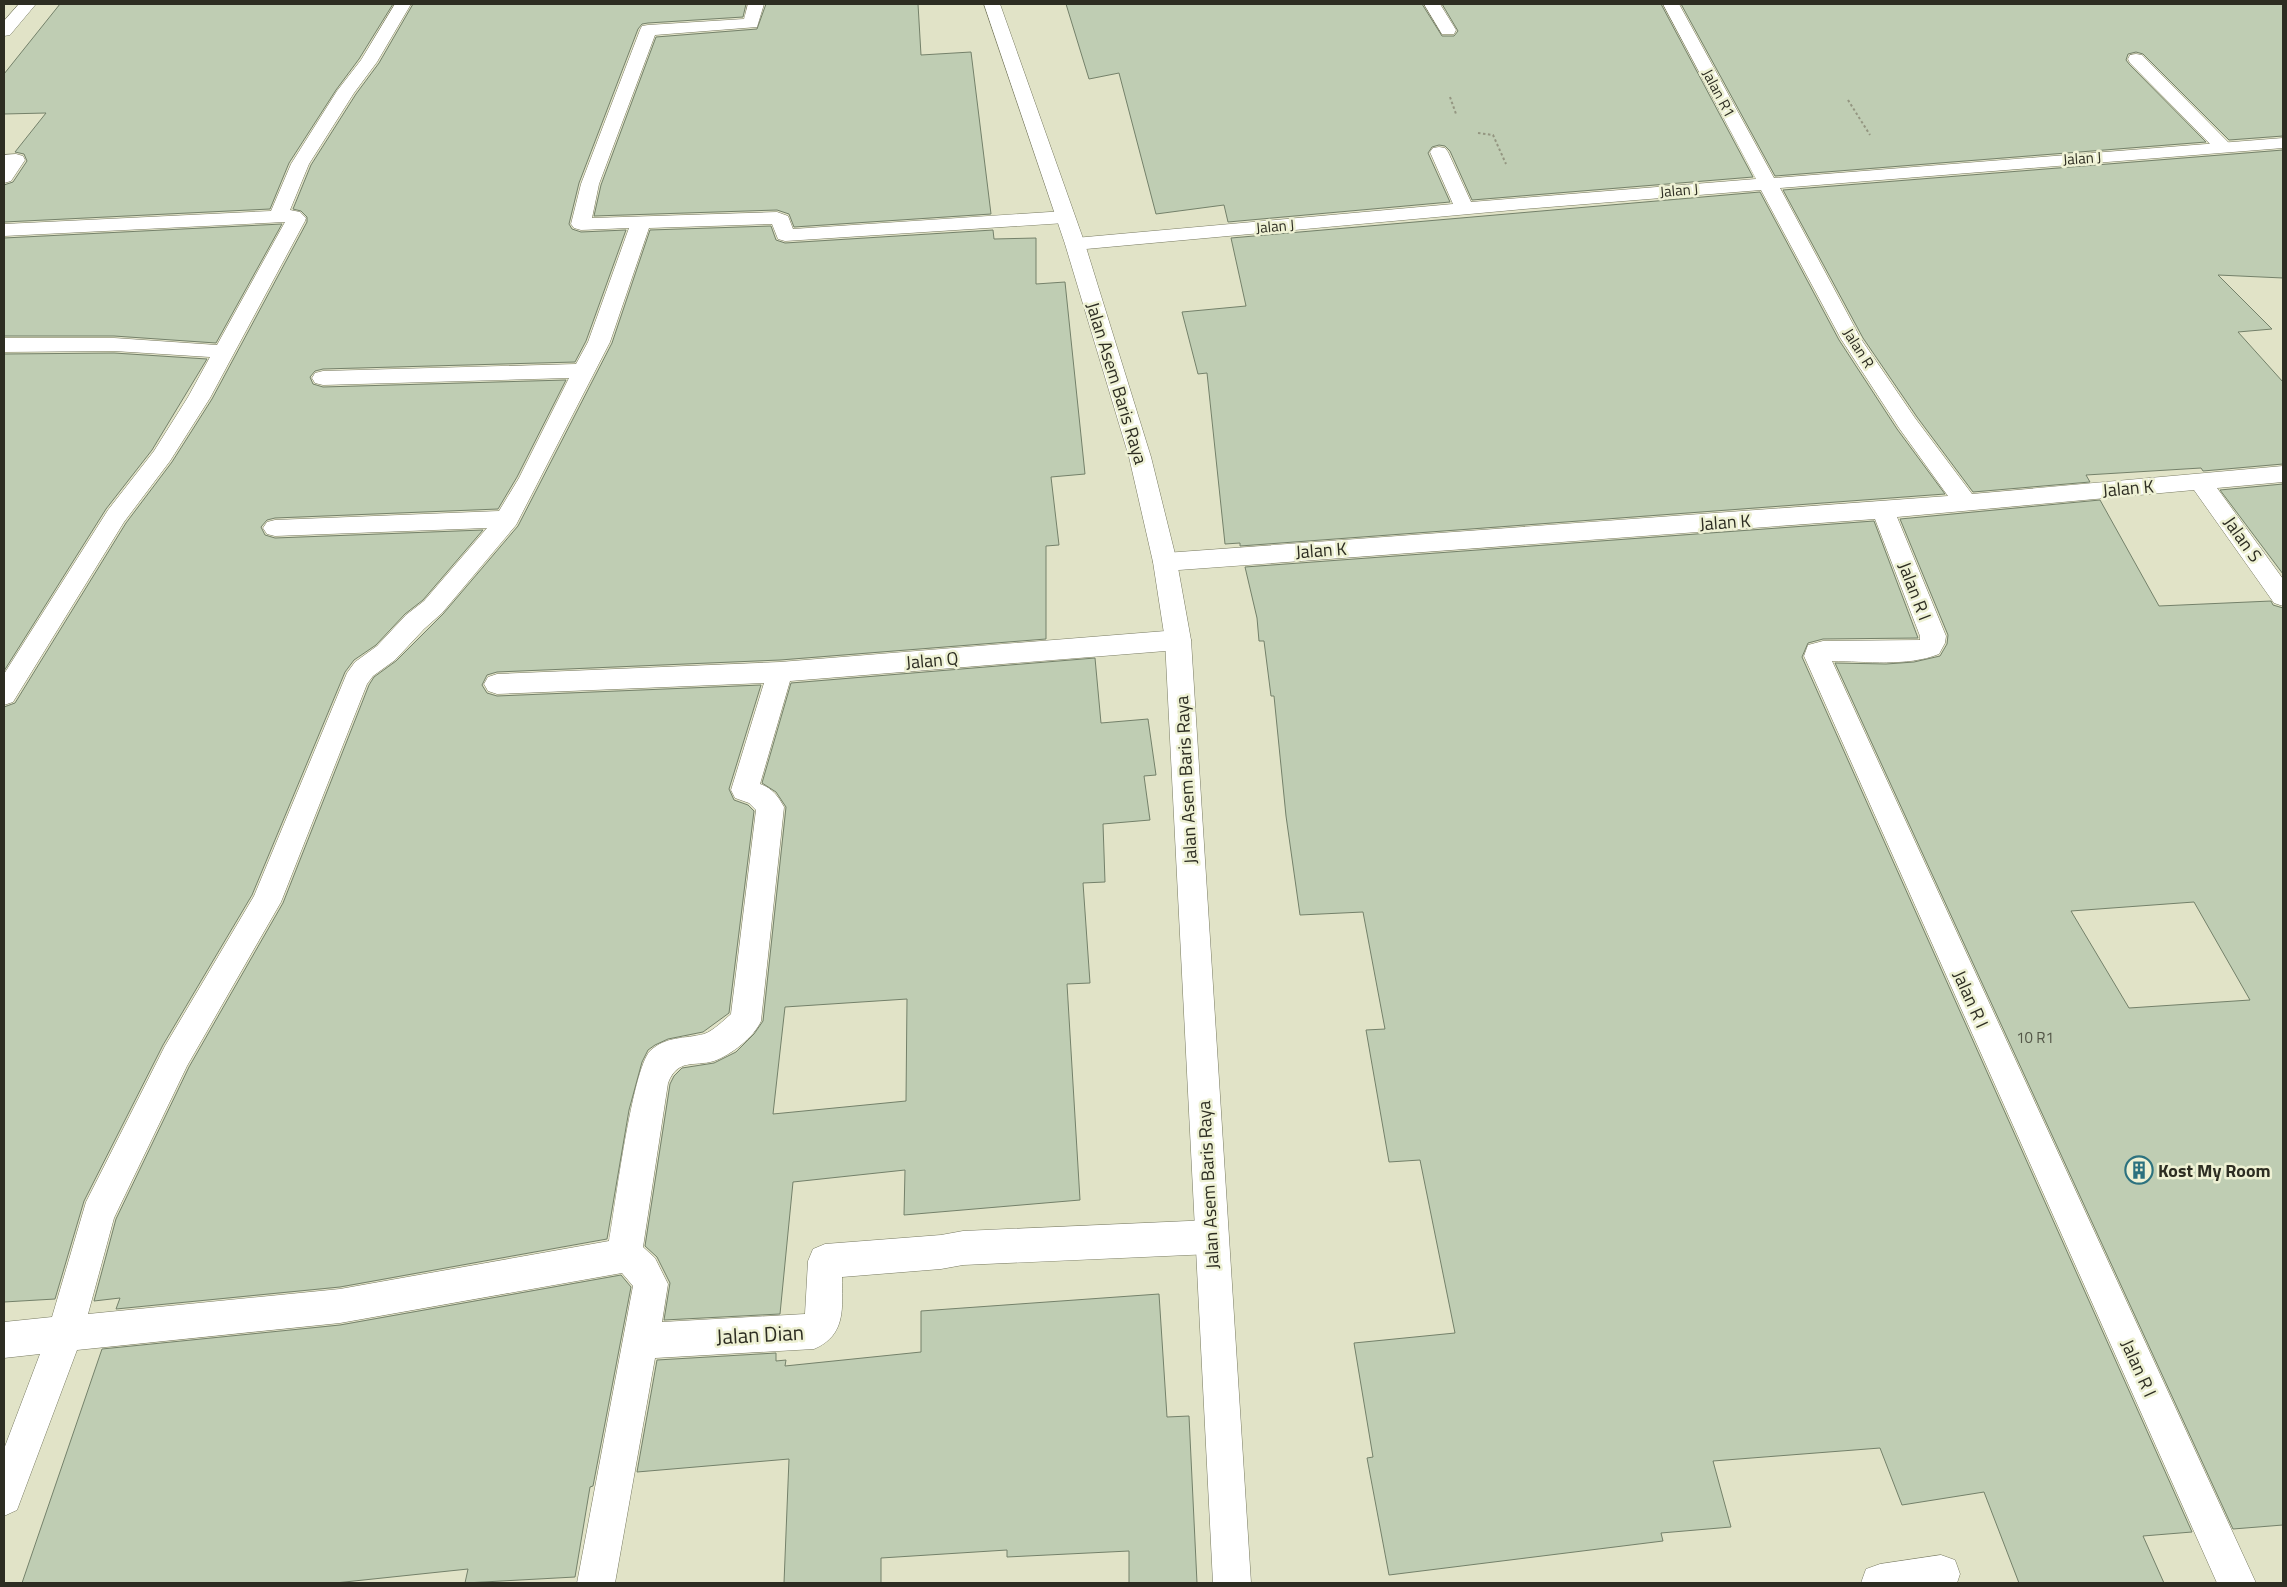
<svg xmlns="http://www.w3.org/2000/svg" width="2287" height="1587" viewBox="0 0 2287 1587" font-family="'Titillium Web',sans-serif">
  <rect width="100%" height="100%" fill="#e1e3c7"/>
  <g fill="#bfcdb3" stroke="#74816a" fill-rule="evenodd">
    <path d="M60,4H393L359,59L336,90L289,163L270,209L4,222V185L13,182L27,161L24,154L15,152L46,113L4,114V74Z"/>
    <path d="M413,4H746L743,17L648,23L642,24L638,29L579,183L569,224L572,229L581,232L626,230L586,341L575,362L323,369L315,371L310,377L313,384L323,387L566,380L517,477L498,509L275,518L267,520L261,527L265,535L275,538L483,530L423,600L405,614L376,645L354,660L345,672L252,895L163,1045L84,1201L55,1299L4,1302V707L15,703L126,523L172,462L212,399L307,222V217L301,211L293,209L311,165L356,94L379,63Z"/>
    <path d="M766,4H918L921,55L971,52L991,214L794,227L789,214L777,210L594,216L601,185L656,37L757,29Z"/>
    <path d="M1066,4H1422L1442,36H1454L1458,31L1442,4H1661L1753,177L1472,200L1450,151L1445,146L1439,145L1432,147L1428,153L1450,202L1228,222L1224,205L1156,214L1119,73L1089,79Z"/>
    <path d="M1681,4H2283V136L2229,140L2143,54L2136,52L2128,54L2126,60L2129,64L2206,142L1775,176Z"/>
    <path d="M2283,150V278L2218,275L2272,329L2238,332L2283,382V464L2203,471L2201,468L2086,475L2090,482L1973,492L1917,417L1863,338L1783,190Z"/>
    <path d="M1760,192L1839,340L1897,429L1945,494L1240,546V543L1225,544L1207,373L1198,374L1182,312L1246,306L1231,238Z"/>
    <path d="M282,224L216,343L114,336H4V238Z"/>
    <path d="M771,226L776,240L785,243L993,230L994,239L1036,238V284L1065,282L1085,474L1051,477L1059,545L1046,546V639L780,660L497,672L487,675L482,685L487,693L497,696L761,685L729,789L734,800L748,805L754,811L729,1013L703,1032L668,1039L655,1045L648,1050L642,1062L629,1110L607,1239L340,1287L116,1309L120,1298L94,1301L116,1219L189,1067L283,903L369,685L374,677L396,661L443,614L518,526L612,343L650,230Z"/>
    <path d="M114,353L207,359L152,450L106,509L4,671V354Z"/>
    <path d="M2283,484V574L2220,490Z"/>
    <path d="M2100,500L2159,606L2271,601L2273,605L2283,608V1525L2233,1529L1835,663L1886,664L1914,662L1940,656L1947,644L1948,635L1900,519ZM2194,902L2250,1000L2129,1008L2071,911Z"/>
    <path d="M1874,521L1918,638L1823,639L1808,643L1802,657L2192,1532L2143,1536L2164,1583H2019L1984,1492L1902,1505L1880,1448L1713,1461L1731,1527L1661,1533L1663,1541L1389,1575L1367,1458L1373,1457L1354,1343L1455,1333L1420,1160L1389,1162L1366,1030L1385,1029L1363,912L1300,915L1286,816L1274,696H1271L1264,641H1259L1257,618L1245,567Z"/>
    <path d="M1095,658L1101,723L1148,719L1156,775L1144,776L1150,820L1103,824L1105,882L1083,883L1090,983L1067,984L1080,1200L904,1215L905,1170L793,1182L780,1314L664,1320L670,1283L657,1257L645,1246L670,1084L674,1076L682,1068L714,1063L736,1052L754,1034L763,1021L786,807L776,792L762,783L791,683ZM907,999L906,1101L773,1114L785,1007Z"/>
    <path d="M621,1275L631,1287L593,1486L590,1487L575,1577L465,1583L468,1569L335,1583H22L102,1349L340,1325Z"/>
    <path d="M1159,1294L1167,1417L1189,1416L1197,1583H1129V1551L1007,1557V1550L881,1558V1583H784L789,1459L637,1472L657,1360L776,1353V1361L786,1360L785,1366L921,1352V1311Z"/>
  </g>
  <g fill="none" stroke-linecap="round" stroke-linejoin="round">
    <g stroke="#787a61" stroke-width="1">
      <path id="service" d="M2136,54L2142,55L2229,143L2232,147L2229,151L2223,152L2217,151L2130,63L2128,59L2130,55Z"/>
    </g>
    <g stroke="#787a61" stroke-width="1">
      <g id="minor">
        <path d="M19,4H36L10,35L4,36V21Z"/>
        <path d="M395,4H411L377,62L354,93L309,164L290,210L300,212L306,218L305,221L210,398L170,461L124,522L13,702L4,705V674L108,510L154,451L188,397L210,357L114,351L4,352V338H114L217,345L285,222L4,236V224L271,211L291,164L337,91L361,60Z"/>
        <path d="M748,4H764L757,27L655,35L599,184L592,218L777,212L788,216L793,229L1065,211L1072,213L1075,217L1072,221L1065,223L785,241L778,239L772,224L649,228L610,342L516,525L442,613L424,629L395,660L373,676L367,684L281,902L187,1066L114,1218L88,1314L340,1289L609,1241C615,1208 632,1070 650,1051C666,1036 684,1039 704,1034C713,1031 724,1020 731,1014L756,810L749,803L735,798L731,790L764,683L497,694L488,691L484,684L488,677L497,674L780,662L1178,630L1187,633L1191,640L1187,647L1178,650L790,681L760,784C772,788 778,796 784,807L761,1021C754,1037 731,1055 714,1061C693,1067 678,1058 668,1083L643,1247L655,1258L668,1284L662,1322L805,1314L808,1261L813,1249L825,1244L941,1235L963,1231L1211,1220L1223,1225L1228,1237L1223,1249L1211,1254L963,1265L941,1269L842,1277C842,1307 847,1335 814,1349L655,1358L615,1583H577L633,1286L622,1273L340,1323L77,1350L17,1510L4,1516V1449L40,1354L4,1358V1322L52,1317L86,1202L165,1046L254,896L347,673L355,662L377,646L406,615L424,601L487,528L275,536L267,534L263,528L267,522L275,520L499,511L519,478L569,378L323,385L315,383L312,378L315,373L323,371L576,364L588,342L629,228L581,230L574,228L571,224L581,184L640,30L642,26L648,25L744,19Z"/>
        <path d="M1424,4H1440L1456,30L1454,34H1442Z"/>
        <path d="M1663,4H1679L1774,178L2283,138V148L1780,188L1861,339L1915,418L1972,494L2283,466V482L2217,488L2283,579V606L2274,603L2194,490L1897,517L1946,636L1945,643L1939,654C1907,667 1866,661 1832,661L2256,1583H2217L1804,656L1808,645L1823,641L1920,640V636L1875,519L1165,571L1156,568L1153,562L1156,556L1165,553L1948,496L1899,428L1841,339L1761,190L1524,209L1075,250L1068,248L1065,244L1068,240L1075,238L1453,204L1430,152L1433,148L1439,147L1445,148L1448,152L1471,202L1756,179Z"/>
        <path d="M16,154L23,156L25,160L11,181L4,183V155Z"/>
        <path d="M1941,1555L1955,1560L1960,1574L1957,1583H1861L1866,1569L1880,1564Z"/>
      </g>
    </g>
    <g stroke="#787a61" stroke-width="1">
      <path id="tertiary" d="M984,4H1000L1085,244L1151,457L1177,562L1191,640L1251,1583H1213L1165,640L1153,562L1129,457L1065,244Z"/>
    </g>
    <g stroke="#949681" stroke-width="2" stroke-dasharray="2.5 2.5" stroke-linecap="butt">
      <path d="M1450,97L1456,114"/>
      <path d="M1848,100L1870,135"/>
      <path d="M1478,133L1493,135L1506,164"/>
    </g>
    <use href="#service" fill="#fff" fill-rule="evenodd"/>
    <use href="#minor" fill="#fff" fill-rule="evenodd"/>
    <use href="#tertiary" fill="#fff" fill-rule="evenodd"/>
  </g>
  <defs>
    <g id="building-ring" transform="scale(1.4375)"><circle r="9.5" fill="#eef1d4" stroke="#2c727f" stroke-width="1.5"/><path d="M-4-6H4V6H1V3H-1V6H-4ZM-2.5-4.3h1.7v1.8h-1.7ZM.8-4.3h1.7v1.8H.8ZM-2.5-1h1.7V.8h-1.7ZM.8-1h1.7V.8H.8Z" fill="#2c727f"/></g>
  </defs>
  <g fill-rule="evenodd">
    <use href="#building-ring" x="2139" y="1170"/>
  </g>
  <g text-anchor="middle" dominant-baseline="central" stroke-width="5" stroke-linejoin="round" paint-order="stroke">
    <g font-size="15" fill="#2d2d22" stroke="#eef1d4">
      <text transform="translate(1719 93) rotate(62)">Jalan R1</text>
      <text transform="translate(2082 158) rotate(-4)">Jalan J</text>
      <text transform="translate(1679 190) rotate(-5)">Jalan J</text>
      <text transform="translate(1275 226) rotate(-5)">Jalan J</text>
      <text transform="translate(1859 348) rotate(58)">Jalan R</text>
    </g>
    <g font-size="15" fill="#525546">
      <text x="2035" y="1037">10 R1</text>
    </g>
    <g font-size="18" fill="#2d2d22" stroke="#eef1d4">
      <text transform="translate(1117 383) rotate(73)">Jalan Asem Baris Raya</text>
      <text transform="translate(2128 488) rotate(-5)">Jalan K</text>
      <text transform="translate(1725 522) rotate(-4)">Jalan K</text>
      <text transform="translate(2243 539) rotate(55)">Jalan S</text>
      <text transform="translate(1321 550) rotate(-4)">Jalan K</text>
      <text transform="translate(1915 591) rotate(69)">Jalan R I</text>
      <text transform="translate(932 660) rotate(-5)">Jalan Q</text>
      <text transform="translate(1186 780) rotate(-93)">Jalan Asem Baris Raya</text>
      <text transform="translate(1971 999) rotate(66)">Jalan R I</text>
      <text transform="translate(1208 1185) rotate(-93)">Jalan Asem Baris Raya</text>
      <text transform="translate(2139 1368) rotate(66)">Jalan R I</text>
    </g>
    <g font-size="18" font-weight="bold" fill="#2d2d22" stroke="#eef1d4" text-anchor="start">
      <text x="2158" y="1170">Kost My Room</text>
    </g>
    <g font-size="21" fill="#2d2d22" stroke="#eef1d4">
      <text transform="translate(760 1334) rotate(-3)">Jalan Dian</text>
    </g>
  </g>
  <rect width="2287" height="1587" fill="none" stroke="#2d2d22" stroke-width="10"/>
</svg>
